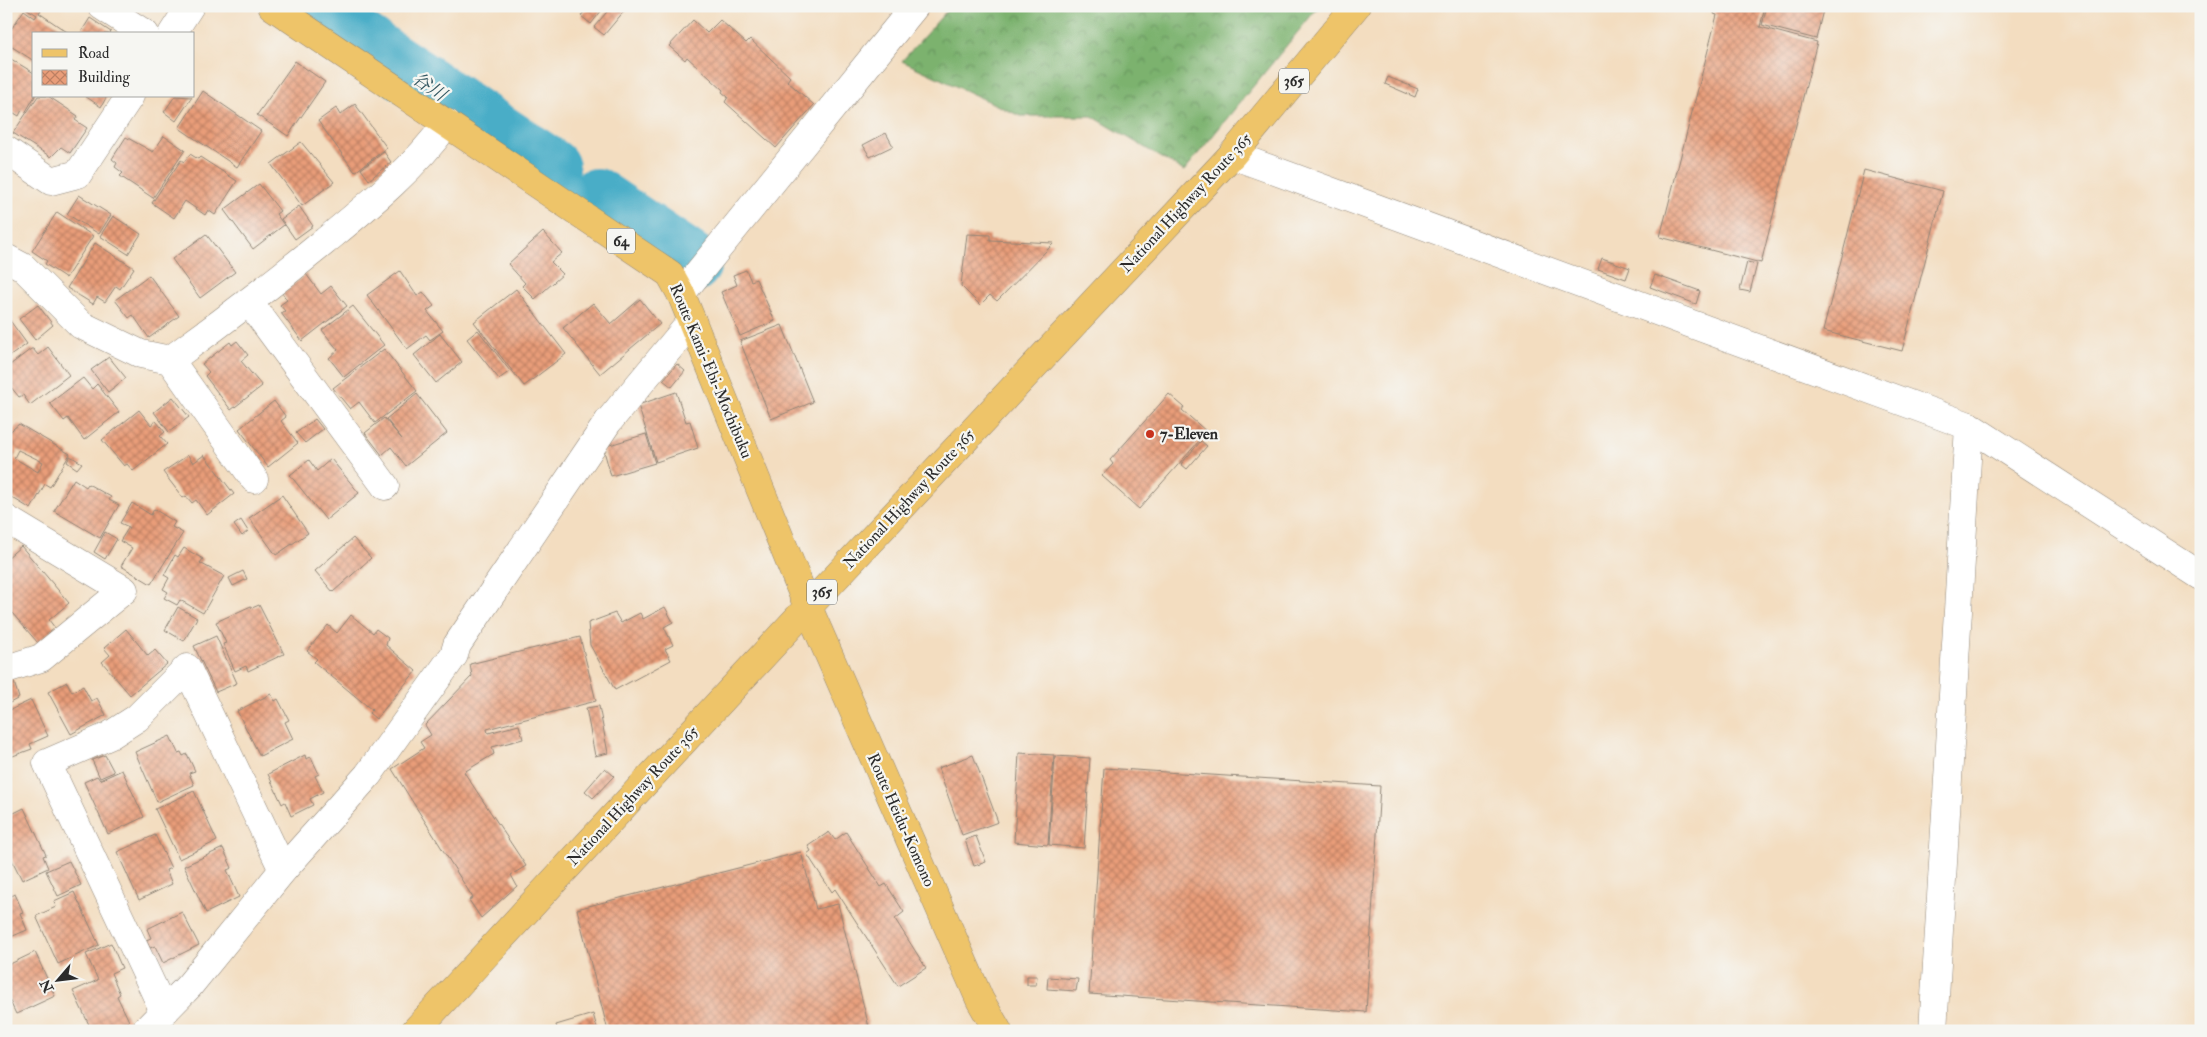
<svg xmlns="http://www.w3.org/2000/svg" width="2207" height="1037" viewBox="0 0 2207 1037" font-family="'IM FELL Double Pica','Noto Serif JP',serif">
  <defs>
    <pattern id="forest-crowns" width="20" height="18" patternUnits="userSpaceOnUse" patternTransform="scale(1.25)"><rect width="20" height="18" fill="#7bb26e"/><path d="M2 6a3 3 0 1 1 6 0M12 15a3 3 0 1 1 6 0" fill="none" stroke="#65915b"/></pattern>
    <pattern id="building-cross-hatch" width="8" height="8" patternUnits="userSpaceOnUse" patternTransform="scale(1.25)"><rect width="8" height="8" fill="#e99d79"/><path d="M0 0l8 8M0 8l8-8" fill="none" stroke="#bd8063"/></pattern>
  </defs>
  <rect width="100%" height="100%" fill="#f6f6f2"/>
  <filter id="ink" filterUnits="userSpaceOnUse"><feTurbulence type="fractalNoise" baseFrequency=".02" numOctaves="2"/><feDisplacementMap in="SourceGraphic" scale="10" xChannelSelector="R" yChannelSelector="G"/><feConvolveMatrix kernelMatrix="1 2 1 2 8 2 1 2 1" color-interpolation-filters="sRGB"/></filter>
  <filter id="wash" filterUnits="userSpaceOnUse"><feTurbulence type="fractalNoise" baseFrequency=".0096" numOctaves="4" result="noise"/><feDisplacementMap in="SourceGraphic" scale="20" xChannelSelector="R" yChannelSelector="G"/><feGaussianBlur stdDeviation="1.12" result="paint"/><feColorMatrix in="noise" values="0 0 0 0 0 0 0 0 0 0 0 0 0 0 0 0 0 1.4 0 .05"/><feComposite in="paint" operator="in"/></filter>
  <g filter="url(#wash)">
    <rect width="100%" height="100%" fill="#f3ddc0"/>
    <path fill="url(#forest-crowns)" stroke="#536e4c" d="M951,6H1319L1184,171L1092,116H1020L902,61Z"/>
    <g fill="none" stroke-linecap="round" stroke-linejoin="round">
      <g stroke="#48adc7" stroke-width="60">
        <path d="M307,6L550,168"/>
        <path d="M596,198L692,263"/>
      </g>
    </g>
    <g id="blocks">
      <g fill="url(#building-cross-hatch)" fill-rule="evenodd">
        <path d="M27,6H43L39,13L70,34H34V61L6,43V37L24,10L35,18L37,15L26,8Z"/>
        <path d="M588,6H605L591,24L581,16Z"/>
        <path d="M612,6H620L625,10L604,35L594,27Z"/>
        <path d="M1716,6H1765L1760,27L1817,42L1761,263L1660,237L1717,15L1714,14Z"/>
        <path d="M1767,6H1824L1816,39L1762,25Z"/>
        <path d="M90,18L111,32L109,34H80Z"/>
        <path d="M693,20L707,33L720,20L746,43L750,39L790,77L787,81L814,105L776,148L725,102L728,97L722,92L723,90L687,57L685,60L669,46Z"/>
        <path d="M6,56L34,73L35,96L25,113L22,110L19,116L6,108Z"/>
        <path d="M295,61L325,82L288,136L257,115Z"/>
        <path d="M1388,77L1418,89L1415,97L1385,84Z"/>
        <path d="M203,91L261,131L237,167L179,128Z"/>
        <path d="M38,96H48L78,116L75,120L87,128L70,153L61,147L51,157L13,133Z"/>
        <path d="M85,96H107L101,107Z"/>
        <path d="M175,96L192,97L176,121L164,112Z"/>
        <path d="M355,104L387,148L355,172L318,121L336,108L340,115Z"/>
        <path d="M886,133L893,146L870,157L863,145Z"/>
        <path d="M164,136L185,150L153,198L120,176L123,173L115,167L117,163L112,159L126,137L153,152Z"/>
        <path d="M301,142L334,182L302,206L271,164Z"/>
        <path d="M384,152L391,162L369,180L361,169Z"/>
        <path d="M190,154L198,159L200,157L237,181L215,215L208,210L205,215L185,201L174,218L152,203L181,160L184,162Z"/>
        <path d="M1864,170L1943,191L1902,351L1823,331Z"/>
        <path d="M259,184L280,211L276,214L284,225L253,249L224,210Z"/>
        <path d="M79,195L111,215L99,234L67,214Z"/>
        <path d="M299,206L313,226L295,239L281,219Z"/>
        <path d="M57,212L93,236L66,278L45,264L47,261L32,251Z"/>
        <path d="M113,216L141,234L128,254L100,236Z"/>
        <path d="M543,232L562,253L551,262L563,274L535,299L522,286L525,283L508,264Z"/>
        <path d="M206,234L235,272L200,298L172,259Z"/>
        <path d="M967,234L990,235V240L1054,243L997,301L990,295L980,305L961,286Z"/>
        <path d="M95,243L134,268L120,289L116,286L105,302L97,297L93,304L67,288Z"/>
        <path d="M1602,258L1630,268L1626,279L1598,269Z"/>
        <path d="M1747,262L1757,264L1750,292L1740,290Z"/>
        <path d="M746,270L751,281L756,279L775,321L740,336L721,292L737,285L733,275Z"/>
        <path d="M400,271L417,296L423,292L434,306L427,311L443,331L430,340L426,335L407,349L367,295Z"/>
        <path d="M306,274L321,294L331,286L347,306L302,341L281,313L285,311L280,305L287,300L282,293Z"/>
        <path d="M149,275L179,316L149,338L133,315L129,318L115,300Z"/>
        <path d="M1655,275L1700,291L1696,304L1650,287Z"/>
        <path d="M516,289L566,354L524,386L474,322Z"/>
        <path d="M640,299L660,324L600,374L563,328L593,303L611,324Z"/>
        <path d="M38,305L53,325L35,340L19,319Z"/>
        <path d="M353,306L384,345L344,377L329,358L338,350L322,330Z"/>
        <path d="M6,315L27,344L6,359Z"/>
        <path d="M782,325L813,402L771,419L740,341Z"/>
        <path d="M478,330L510,371L499,379L467,339Z"/>
        <path d="M440,334L462,362L436,383L414,355Z"/>
        <path d="M237,341L248,355L241,361L262,386L231,410L205,376L209,372L202,364L230,342L232,345Z"/>
        <path d="M48,347L69,375L30,405L23,395L19,397L6,381V368L31,349H33L38,355Z"/>
        <path d="M384,349L417,391L375,423L359,402L350,409L333,388Z"/>
        <path d="M109,357L126,378L108,392L91,370Z"/>
        <path d="M677,364L685,371L672,387L663,380Z"/>
        <path d="M83,378L92,389L97,384L119,412L84,440L68,418L64,421L50,403Z"/>
        <path d="M676,392L686,422L690,421L698,448L656,462L638,405Z"/>
        <path d="M417,394L447,433L406,466L391,447L382,455L365,433L384,418L402,439L386,419Z"/>
        <path d="M1169,394L1184,407L1182,410L1207,432L1139,509L1102,476L1113,464L1110,460Z"/>
        <path d="M173,397L189,417L169,432L154,412Z"/>
        <path d="M274,401L286,417L281,421L298,443L268,467L239,429Z"/>
        <path d="M139,410L151,425L156,421L165,432L160,436L167,444L133,471L127,464L124,466L102,440Z"/>
        <path d="M315,419L323,429L305,443L296,433Z"/>
        <path d="M19,424L70,454L50,487L45,484L31,509L6,494V435ZM18,450L43,462L38,472L14,458Z"/>
        <path d="M646,434L655,463L611,476L603,447Z"/>
        <path d="M1201,441L1207,446L1187,469L1181,464Z"/>
        <path d="M188,455L193,463L204,455L234,494L207,515L196,500L192,503L186,496L183,498L163,472Z"/>
        <path d="M70,456L82,463L77,469L67,462Z"/>
        <path d="M331,459L359,493L326,520L290,475L309,460L317,471Z"/>
        <path d="M74,479L86,487L88,484L111,497L109,500L119,505L100,538L54,511Z"/>
        <path d="M282,495L308,533L276,555L249,518Z"/>
        <path d="M132,503L151,515L154,509L175,522L172,527L183,533L151,584L121,566L132,548L120,541L129,527L120,523Z"/>
        <path d="M241,520L248,531L242,536L234,525Z"/>
        <path d="M105,532L117,539L105,559L94,552Z"/>
        <path d="M353,538L371,558L333,592L315,571Z"/>
        <path d="M21,546L69,603L49,620L55,628L38,643L6,606V559Z"/>
        <path d="M184,548L203,559L200,563L224,576L203,613L180,600L177,605L164,598L168,592L163,589L169,578L164,575L175,555L178,557Z"/>
        <path d="M243,571L247,579L233,586L229,578Z"/>
        <path d="M259,605L284,654L248,671L246,666L235,671L223,644L226,643L216,622L251,606L252,608Z"/>
        <path d="M178,607L197,618L184,641L165,630Z"/>
        <path d="M665,607L673,622L664,627L673,645L665,649L671,660L615,690L590,645L588,623L615,613L621,623L640,613L643,619Z"/>
        <path d="M351,615L373,633L376,629L388,638L386,645L416,671L376,719L369,713L372,710L314,662L317,659L307,651L328,625L337,633Z"/>
        <path d="M126,629L148,656L155,650L167,664L130,695L102,662L110,655L104,648Z"/>
        <path d="M216,636L237,683L216,692L194,646Z"/>
        <path d="M580,637L596,701L487,729L488,733L519,725L523,739L492,747L494,754L464,772L526,866L511,875L517,886L481,918L469,900L473,898L392,769L424,748L420,742L431,735L425,725L472,676L470,664Z"/>
        <path d="M13,679L19,698L6,705V681Z"/>
        <path d="M67,682L72,692L83,686L91,701L97,698L106,715L71,734L48,692Z"/>
        <path d="M271,694L275,701L278,699L289,720L285,722L293,739L260,756L237,711Z"/>
        <path d="M31,700L48,736L30,744L32,749L10,757L6,751V712Z"/>
        <path d="M599,706L608,753L595,756L586,708Z"/>
        <path d="M170,736L178,753L181,752L183,756L187,754L195,771L189,773L194,785L157,802L135,752Z"/>
        <path d="M1019,753L1054,755L1048,845L1014,842Z"/>
        <path d="M105,755L114,772L100,778L92,760Z"/>
        <path d="M305,755L306,759L311,757L319,774L315,776L323,792L310,799L313,805L291,816L285,802L282,804L268,774Z"/>
        <path d="M973,755L998,822L962,835L938,768Z"/>
        <path d="M1055,756L1090,758L1084,848L1049,845Z"/>
        <path d="M605,768L614,776L593,798L585,791Z"/>
        <path d="M1104,768L1380,786L1366,1012L1089,994Z"/>
        <path d="M122,770L144,817L108,834L84,782L97,776L100,780Z"/>
        <path d="M194,791L217,841L179,859L155,809Z"/>
        <path d="M24,808L46,855L43,856L48,868L22,880L6,848V817Z"/>
        <path d="M829,832L835,840L846,832L881,887L886,884L904,912L895,919L926,968L898,986L835,889L832,892L807,854L811,851L808,846Z"/>
        <path d="M155,835L171,868L166,870L172,884L139,900L117,852Z"/>
        <path d="M976,836L986,862L974,866L965,840Z"/>
        <path d="M223,848L232,868L227,870L239,897L206,913L184,866Z"/>
        <path d="M801,852L816,909L838,904L870,1031H608L577,909Z"/>
        <path d="M69,861L81,885L58,896L46,871Z"/>
        <path d="M6,883L12,896L15,894L23,912L20,913L27,930L6,939Z"/>
        <path d="M74,892L99,945L58,964L36,916L56,907L54,901Z"/>
        <path d="M182,912L199,945L163,963L155,946L150,948L146,940L151,938L147,929Z"/>
        <path d="M111,943L122,968L111,973L120,994L117,996L129,1021L108,1031H92L73,991L98,980L86,954Z"/>
        <path d="M35,952L55,996L16,1014L6,993V966Z"/>
        <path d="M1027,976H1037L1036,985H1027Z"/>
        <path d="M1048,977L1078,979L1076,991L1047,989Z"/>
        <path d="M593,1014L598,1031H558L556,1025Z"/>
      </g>
    </g>
  </g>
  <g filter="url(#ink)">
    <use href="#blocks" fill-opacity="0" stroke="#8f8476" stroke-width="1"/>
    <g fill="none" stroke-linecap="round" stroke-linejoin="round">
      <g stroke="#8f8476" stroke-width="29">
        <g id="minor">
          <path d="M102,6L145,34"/>
          <path d="M172,34L190,6"/>
          <path d="M6,150L51,181L78,174L130,96"/>
          <path d="M1232,155L1969,426L2201,576"/>
          <path d="M6,258L23,267L81,325L141,354L170,360L254,479"/>
          <path d="M681,294L915,6"/>
          <path d="M250,303L385,486"/>
          <path d="M170,360C223,322 274,283 324,242C369,205 413,170 447,123"/>
          <path d="M6,519L124,590L41,658L6,669"/>
          <path d="M164,1011L47,763L109,736L137,718L187,668L283,870"/>
          <path d="M145,1031L189,986L283,870L368,775L454,655L457,645L608,422L692,321"/>
          <path d="M1933,1031L1969,426"/>
        </g>
      </g>
      <g stroke="#8f8476" stroke-width="29">
        <path id="major" d="M272,6L670,274L681,294L808,607L980,1000L998,1031"/>
      </g>
      <g stroke="#8f8476" stroke-width="29">
        <path id="highway" d="M415,1031L808,607L1232,155L1356,6"/>
      </g>
      <use href="#minor" stroke="#fff" stroke-width="28"/>
      <use href="#major" stroke="#eec469" stroke-width="28"/>
      <use href="#highway" stroke="#eec469" stroke-width="28"/>
    </g>
  </g>
  <circle fill="#c8321e" stroke="#f6f6f2" stroke-width="2" cx="1150" cy="434" r="5"/>
  <g text-anchor="middle" dominant-baseline="central" stroke-width="4.5" stroke-linejoin="round" paint-order="stroke">
    <g fill="#f6f6f2" stroke="#686867" stroke-width="1">
      <rect x="1279" y="68.5" width="30" height="25" rx="4"/>
      <rect x="607" y="228.5" width="28" height="25" rx="4"/>
      <rect x="807" y="579.5" width="30" height="25" rx="4"/>
    </g>
    <g font-size="15" font-weight="bold" fill="#2b2b2b">
      <text x="1294" y="81">365</text>
      <text x="621" y="241">64</text>
      <text x="822" y="592">365</text>
    </g>
    <g font-size="16" fill="#2b2b2b" stroke="#f6f6f2">
      <text transform="translate(1186 203) rotate(-47)">National Highway Route 365</text>
      <text transform="translate(711 371) rotate(67)">Route Kami-Ebi-Mochibuku</text>
      <text transform="translate(909 499) rotate(-47)">National Highway Route 365</text>
      <text transform="translate(633 796) rotate(-47)">National Highway Route 365</text>
      <text transform="translate(901 820) rotate(66)">Route Heidu-Komono</text>
    </g>
    <g font-size="16" font-weight="bold" fill="#2b2b2b" stroke="#f6f6f2" text-anchor="start">
      <text x="1160" y="434">7-Eleven</text>
    </g>
    <g font-size="18" font-style="italic" fill="#355862" stroke="#f6f6f2">
      <text transform="translate(429 87) rotate(34)">谷川</text>
    </g>
  </g>
  <rect width="2207" height="1037" fill="none" stroke="#f6f6f2" stroke-width="25"/>
  <rect x="32" y="32" width="162" height="65" fill="#f6f6f2" stroke="#a5a5a2"/>
  <rect x="42" y="49" width="25" height="8" fill="#eec469" stroke="#a5a5a2"/>
  <text x="78" y="58" font-size="15" fill="#2b2b2b">Road</text>
  <rect x="42" y="70" width="25" height="15" fill="url(#building-cross-hatch)" stroke="#a5a5a2"/>
  <text x="78" y="82" font-size="15" fill="#2b2b2b">Building</text>
  <g transform="translate(58 980) rotate(242)" stroke="#f6f6f2" stroke-width="4" paint-order="stroke">
  <path d="M0-4L9 19L0 12L-9 19Z" fill="#2b2b2b"/>
  <text y="-8" font-size="14" font-weight="bold" text-anchor="middle" fill="#2b2b2b">N</text>
  </g>
</svg>
